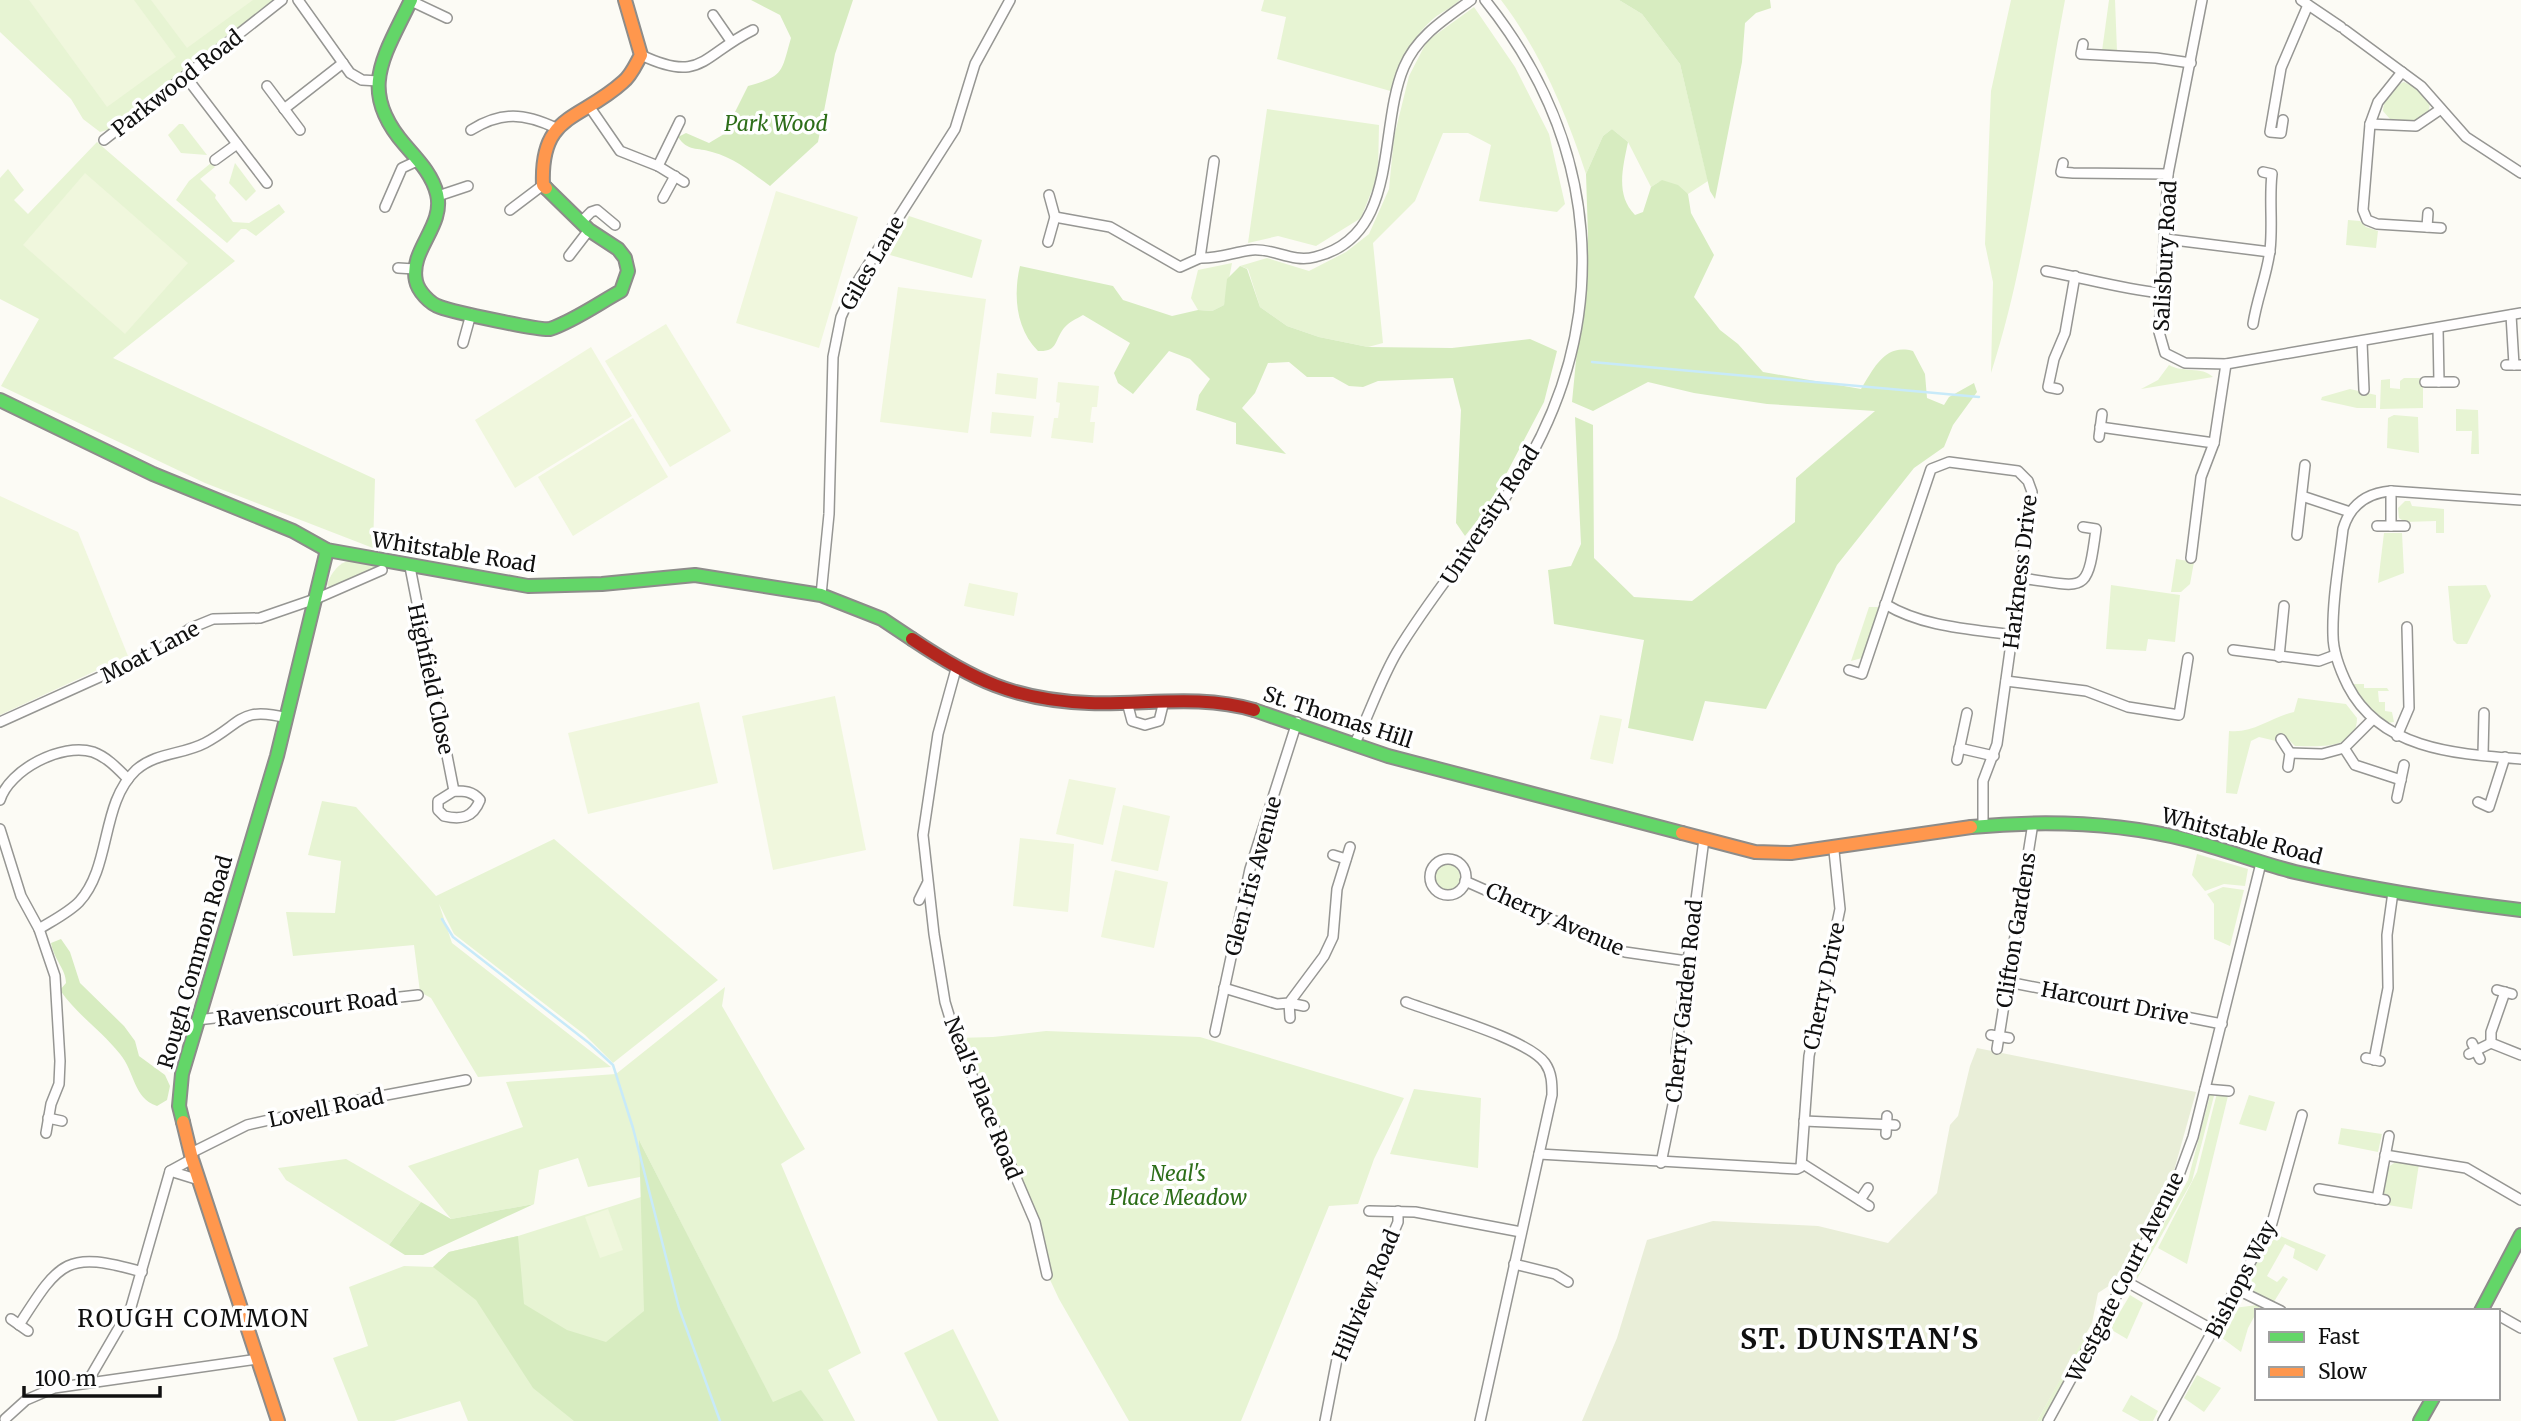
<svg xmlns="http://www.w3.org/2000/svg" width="2521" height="1421" viewBox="0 0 2521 1421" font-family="Merriweather,serif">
  <rect width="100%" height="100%" fill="#fcfbf5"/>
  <g fill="#e7f4d3">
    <path d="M0,0H275L111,129L100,132L83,119L71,99L0,32Z"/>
    <path d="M1264,0H1460C1452,8 1441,12 1433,19C1411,38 1401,65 1394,92L1277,59L1286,17L1261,11Z"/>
    <path d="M1501,0H1619L1642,14L1680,64L1708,181L1688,194L1659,182L1651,187L1628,142L1612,129L1603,136L1586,174C1566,113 1540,51 1501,0Z"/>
    <path d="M2011,0H2065C2041,125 2030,252 1991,373L1993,282L1985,244L1991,91Z"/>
    <path d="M2109,0H2115L2117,51H2102Z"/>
    <path d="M1474,7L1515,67L1549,134L1565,204L1557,212L1479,201L1491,145L1468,133H1443L1415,201L1373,243L1383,343L1368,347L1319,337L1287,326L1260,307L1248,269L1240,266L1267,258L1309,271L1346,252L1369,234L1389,189L1394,137L1409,76L1427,41Z"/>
    <path d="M2404,82L2416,88L2430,103L2429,110L2417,122L2390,119L2383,111C2383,99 2393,86 2404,82Z"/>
    <path d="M1267,109L1379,125L1378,175L1361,218L1316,246L1278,236L1248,243Z"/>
    <path d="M179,124H183L207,155L181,153L168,135Z"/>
    <path d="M97,142L235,261L113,358L375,479L373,548L205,483L1,386L39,319L0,299V178L8,169L24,190L14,200L28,214Z"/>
    <path d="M211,163L215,167L200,179L216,195L215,198L233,222L249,223L279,204L285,212L256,236L246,229H241L227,243L176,200L189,181Z"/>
    <path d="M235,163L256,191L246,201L229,183Z"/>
    <path d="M909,216L982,240L972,278L890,255Z"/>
    <path d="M2348,220L2360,221L2366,227L2378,231L2376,248L2346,245Z"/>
    <path d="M1232,263L1224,305L1212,311L1198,310L1191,298L1198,270Z"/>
    <path d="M2169,365C2182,373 2202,366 2213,377L2141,389L2158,380Z"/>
    <path d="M2404,378H2423V408L2380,409L2381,380L2390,379V388L2400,389V381Z"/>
    <path d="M2350,389L2376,395V408H2357L2321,400L2322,397Z"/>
    <path d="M2456,409L2478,410L2479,454H2471L2472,431H2456Z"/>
    <path d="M2394,415L2418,417L2419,453L2387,448L2388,418Z"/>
    <path d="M2405,501H2410L2412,506L2444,509V533H2436V521L2405,522L2399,518L2398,508Z"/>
    <path d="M2384,533H2402L2404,573L2378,583Z"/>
    <path d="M2176,559L2194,562L2190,584L2181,592H2171Z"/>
    <path d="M351,560L381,566L330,589L327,584C332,572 338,563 351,560Z"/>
    <path d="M2111,585L2180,595L2175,642L2148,639L2146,651L2106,649Z"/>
    <path d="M2486,585L2491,596L2467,644H2457L2453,640L2448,586Z"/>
    <path d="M1869,607H1879L1862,658L1851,661Z"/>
    <path d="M2351,684H2364V688H2387L2389,691H2378L2379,702H2385V711L2392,712L2394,722L2387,723L2363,702Z"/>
    <path d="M2298,698L2346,704L2357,718C2357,751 2317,746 2295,746L2284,735L2276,741L2259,737L2251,741L2237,794L2226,793L2229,731C2253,734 2271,717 2294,712Z"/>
    <path d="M322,801L356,807L436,896L554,839L718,980L613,1063L585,1035L454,934L439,904L452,943L611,1067L478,1077L431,998L420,992L414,945L293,956L286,912L335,913L341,861L308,855Z"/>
    <path d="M2197,854L2248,869L2245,886L2224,884L2205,891L2192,875Z"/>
    <circle cx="1446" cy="877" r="14"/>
    <path d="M2223,887L2244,890L2230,946L2214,939V904L2207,894Z"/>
    <path d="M725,987L722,1006L805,1149L781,1164L861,1353L828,1370L855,1421H824L801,1391L773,1403L640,1142V1177L588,1187L578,1158L539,1170L534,1204L451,1219L408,1166L523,1127L506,1082L616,1074Z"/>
    <path d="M1046,1031L1200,1037L1404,1098L1374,1159L1358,1204L1329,1206L1241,1421H1129L1059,1299L1044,1267L1041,1246L956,1038L993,1037Z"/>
    <path d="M1414,1089L1481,1098L1478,1168L1390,1154Z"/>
    <path d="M2215,1092L2192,1181L2137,1279V1272L2188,1180L2210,1095Z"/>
    <path d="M2217,1093L2228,1096L2187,1264L2158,1248L2197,1172Z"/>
    <path d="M2249,1095L2275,1102L2266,1131L2239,1124Z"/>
    <path d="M2341,1128L2382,1134L2378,1152L2338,1144Z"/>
    <path d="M346,1159L421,1202L389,1245L286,1180L278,1168Z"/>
    <path d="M2397,1161L2419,1164L2412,1209L2388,1205L2389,1199L2383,1192L2387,1168Z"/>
    <path d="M641,1197L656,1320L705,1421H468L460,1401L394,1421H358L333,1358L368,1346L349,1287L404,1266L433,1267L449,1252L518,1236Z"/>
    <path d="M2273,1233L2326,1255L2317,1271L2293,1258L2295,1249L2285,1244L2267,1276L2277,1282L2283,1276L2288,1279L2272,1305L2245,1290L2244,1286Z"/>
    <path d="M2130,1295L2143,1303L2127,1339L2110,1329Z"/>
    <path d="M2257,1305L2260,1306L2248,1328L2241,1352L2218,1335L2234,1308Z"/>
    <path d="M953,1329L999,1421H938L904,1353Z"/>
    <path d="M2085,1334L2091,1337L2044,1421H2037Z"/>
    <path d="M2197,1375L2221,1388L2204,1412L2184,1398Z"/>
    <path d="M2131,1395L2158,1411L2153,1421H2140L2122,1411Z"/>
  </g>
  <g fill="#d7ecc0">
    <path d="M751,0H853L835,54L818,142L770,186C752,173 735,158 712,152C697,147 688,152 678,137L686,133L709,143L724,134L748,86C784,76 781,73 791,38L780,15Z"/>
    <path d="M1619,0H1770L1771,8L1756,13L1745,23L1742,62L1715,199L1710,191L1680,64L1642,14Z"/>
    <path d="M1612,129L1628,142C1623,167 1615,195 1635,215L1643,212L1651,187L1662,180L1678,185L1688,194L1691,213L1714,255L1694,297L1720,330L1738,344L1763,372L1861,389C1874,368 1885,343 1913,351L1925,374L1927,398L1944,405L1949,397L1974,383L1977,392L1953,425L1944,447L1914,468L1837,565L1766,709L1705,701L1693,741L1628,728L1644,640L1554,624L1548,570L1571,566L1581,544L1575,417L1593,425L1594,558L1634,597L1692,601L1795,522L1796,478L1875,411L1767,404L1694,393L1648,382L1593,411L1572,402L1588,236L1586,174L1603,136Z"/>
    <path d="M1020,266L1113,286L1123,300L1172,316L1198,310L1212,311L1224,305L1227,279L1240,266L1247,269L1260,307L1287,326L1319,337L1368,347L1452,348L1530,339L1557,351L1544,402L1491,503L1465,536L1456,523L1461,410L1453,378L1378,381L1363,387L1349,386L1333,377H1307L1289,362L1268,363L1255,393L1242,408L1286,454L1236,444V423L1196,410L1199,395L1210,379L1190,359L1169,351L1133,394L1118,383L1114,373L1130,343L1083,315C1076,319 1069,322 1064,328C1054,341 1058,352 1038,351C1016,329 1013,295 1020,266Z"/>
    <path d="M61,939L70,952L80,983L124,1026L135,1041L139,1056L165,1075L170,1086L167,1100L157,1106C133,1098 135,1072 120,1054C101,1030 77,1015 60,990L66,983C66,969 54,960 51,943Z"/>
    <path d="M639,1140L773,1402L801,1390L824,1421H574L533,1388L476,1300L433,1267L449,1252L518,1236L524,1304L567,1330L606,1342L644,1311Z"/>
    <path d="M421,1202L451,1219L534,1204L423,1255H405L389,1245Z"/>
  </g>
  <path fill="#e9eed8" d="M1977,1048L2196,1092L2168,1192L2121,1278L2098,1293L2092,1323L2037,1421H1582L1617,1338L1647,1240L1713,1221L1818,1226L1888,1243L1937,1193L1950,1125L1958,1116L1970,1066Z"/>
  <g fill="#f0f7dd">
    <path d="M29,0H134L176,57L107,107Z"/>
    <path d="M151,0H253L187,48Z"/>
    <path d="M85,173L188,263L125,334L23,245Z"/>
    <path d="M776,191L858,217L819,348L736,323Z"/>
    <path d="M898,287L986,299L968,433L880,422Z"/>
    <path d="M666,324L731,431L670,467L605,361Z"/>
    <path d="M591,347L632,416L515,488L475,420Z"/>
    <path d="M997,373L1038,378L1036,399L995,394Z"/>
    <path d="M1058,382L1099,386L1097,407H1092L1090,422H1095L1093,443L1051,438L1054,418H1058L1060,403L1056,402Z"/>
    <path d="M992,412L1034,416L1031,437L990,433Z"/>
    <path d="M633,418L668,477L573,536L538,477Z"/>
    <path d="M0,496L78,532L128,656L0,715Z"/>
    <path d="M969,583L1018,593L1014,616L964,606Z"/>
    <path d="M835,696L866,850L773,870L742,716Z"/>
    <path d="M699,702L718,783L588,814L568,733Z"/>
    <path d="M1600,715L1622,719L1613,764L1590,759Z"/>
    <path d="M1069,779L1116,788L1103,845L1056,834Z"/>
    <path d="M1123,805L1170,816L1158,871L1111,861Z"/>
    <path d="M1020,838L1074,844L1068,912L1013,906Z"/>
    <path d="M1115,870L1168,882L1154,948L1101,937Z"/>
    <path d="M608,1209L623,1250L600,1258L585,1217Z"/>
  </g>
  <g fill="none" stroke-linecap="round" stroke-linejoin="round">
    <g stroke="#c8eaf9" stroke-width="2.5">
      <path d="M1592,362L1979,397"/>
      <path d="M442,919L453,937L589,1043L613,1065L633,1128L679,1308L720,1421"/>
    </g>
    <g stroke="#969693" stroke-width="12">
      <g id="street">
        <path d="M298,0L350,73L362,80L378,81"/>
        <path d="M2202,0L2168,174L2159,332L2165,353L2185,363L2226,364L2521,313"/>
        <path d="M2301,0L2341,27"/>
        <path d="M411,1L447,18"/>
        <path d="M713,15L731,41"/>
        <path d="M2345,30L2421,86L2466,137L2521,173"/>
        <path d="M2083,44L2081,54L2156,58L2191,63"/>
        <path d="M641,55C702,84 702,55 753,30"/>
        <path d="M2402,72L2378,102L2370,124L2363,210L2367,220L2377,224L2441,228"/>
        <path d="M186,77L267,183"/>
        <path d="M267,86L300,130"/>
        <path d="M589,106L620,151L658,166L684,182"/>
        <path d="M284,109L343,63"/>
        <path d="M2283,120L2281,133L2270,132L2281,68L2308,5"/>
        <path d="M2370,124L2416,126L2441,109"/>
        <path d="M471,130C502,111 524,113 556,128"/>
        <path d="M104,140L282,0"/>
        <path d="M215,160L237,144"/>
        <path d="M2063,163L2061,172L2073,173L2168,174"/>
        <path d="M658,166L680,121"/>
        <path d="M1049,195L1055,217"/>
        <path d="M438,196L468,186"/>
        <path d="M663,198L675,176"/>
        <path d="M385,207L402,168L417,161"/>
        <path d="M510,210L543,185"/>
        <path d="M581,222L591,212L597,210L615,225"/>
        <path d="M2427,227L2428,213"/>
        <path d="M2166,239L2270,252"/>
        <path d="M1048,242L1055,217L1110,227L1180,267L1200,258L1214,161"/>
        <path d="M569,256L589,230"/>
        <path d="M1200,258C1218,259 1234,252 1252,250C1274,248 1292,263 1315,257C1401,236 1377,130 1404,67C1417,36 1445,19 1471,0"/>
        <path d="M398,268L415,269"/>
        <path d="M2046,271C2084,278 2122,289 2160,293"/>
        <path d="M2511,315L2514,365"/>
        <path d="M2253,324C2257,298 2267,275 2270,250C2273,225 2269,199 2272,174L2263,172"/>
        <path d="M2438,329L2439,382"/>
        <path d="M2362,342L2364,390"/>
        <path d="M463,343L471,314"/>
        <path d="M2506,365H2521"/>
        <path d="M2425,382H2454"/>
        <path d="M2058,389L2048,387L2054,359L2065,333L2075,276"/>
        <path d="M2100,427L2214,443"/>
        <path d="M2099,437L2102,414"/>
        <path d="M2302,496L2350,512"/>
        <path d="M2521,500L2391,491C2367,493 2350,505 2343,529C2339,564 2332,600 2333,635C2333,653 2340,670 2348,686C2381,750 2457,754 2521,759"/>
        <path d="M2377,526H2405"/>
        <path d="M2391,526V491"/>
        <path d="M2297,535L2305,465"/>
        <path d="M2191,558L2201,477L2214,443L2226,364"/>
        <path d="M410,567L454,791"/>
        <path d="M2020,578C2085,586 2087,598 2096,529L2083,527"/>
        <path d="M821,595L829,514L833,357L841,317L856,284L955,129L975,64L1010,0"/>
        <path d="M1885,604C1923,627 1969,629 2013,635"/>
        <path d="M2233,650L2319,661L2335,655"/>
        <path d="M2279,657L2284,606"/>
        <path d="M956,669L938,734L923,835L934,934L945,1002L956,1038L1035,1222L1047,1275"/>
        <path d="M1849,670L1862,674L1931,469L1949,462L2018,471L2028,481L2032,492L1997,744L1983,781V826"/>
        <path d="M2006,681L2086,691L2128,707L2179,715L2188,658"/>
        <path d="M1127,702L1132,721L1145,725L1159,721L1164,701"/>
        <path d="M0,722L155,652L191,628L213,619L260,618L318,598L382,570"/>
        <path d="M2397,736L2409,708L2407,627"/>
        <path d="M2281,739L2290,753L2288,767"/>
        <path d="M1355,743C1370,713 1380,681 1397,652C1434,590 1484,535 1521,473C1615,316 1599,142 1485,0"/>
        <path d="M1959,748L1994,756"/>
        <path d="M2344,748L2355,765L2401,780"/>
        <path d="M2290,753L2322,754L2344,748L2373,719"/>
        <path d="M2483,754L2484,713"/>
        <path d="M1957,760L1967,713"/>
        <path d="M454,791C465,791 472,791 480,800C473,818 461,820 444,816L438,810V801Z"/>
        <path d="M2397,798L2404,765"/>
        <path d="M0,800C9,770 62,742 93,752C107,757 118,769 128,779"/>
        <path d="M2478,802L2489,807L2505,757"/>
        <path d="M0,829L21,896L39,929L55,976L60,1061L59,1084L51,1104L46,1133"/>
        <path d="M1333,855L1346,859"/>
        <circle cx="1448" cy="877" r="18"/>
        <path d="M1465,881L1625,952L1687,961"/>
        <path d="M919,900L927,884"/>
        <path d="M39,929C52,921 68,913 79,902C112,866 100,804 136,770C157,752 182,755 205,743C243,723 239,706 287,718"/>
        <path d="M2008,982L2222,1024"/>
        <path d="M1224,988L1277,1004L1289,1003L1324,956L1333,937L1337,889L1350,847"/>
        <path d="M2497,990L2512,994"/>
        <path d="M2505,992L2491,1032V1043L2521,1055"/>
        <path d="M1406,1002C1437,1014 1528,1039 1545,1063C1552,1073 1552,1084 1552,1095L1480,1421"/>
        <path d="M1290,1018L1289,1003L1304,1006"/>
        <path d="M197,1020L418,995"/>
        <path d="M1215,1032L1250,869L1297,722"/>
        <path d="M1991,1035L2009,1038"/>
        <path d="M2472,1043L2480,1059"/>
        <path d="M1997,1049L2033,823"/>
        <path d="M2469,1054L2491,1043"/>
        <path d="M2366,1058L2380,1061"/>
        <path d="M2374,1060L2388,988L2387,935L2393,892"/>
        <path d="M2205,1089L2229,1091"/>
        <path d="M48,1118L62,1121"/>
        <path d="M1804,1121L1895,1125"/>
        <path d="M1886,1134L1887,1116"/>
        <path d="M191,1153L247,1125L349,1102L466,1080"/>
        <path d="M1539,1154L1797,1169L1801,1167L1809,1056L1840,909L1834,851"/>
        <path d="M2385,1155L2466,1168L2521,1200"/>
        <path d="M1661,1163L1679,1075L1680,1062L1676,1052L1704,839"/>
        <path d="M1803,1164L1869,1206"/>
        <path d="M170,1171L199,1180"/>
        <path d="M2319,1189L2385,1200"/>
        <path d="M2377,1199L2389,1136"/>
        <path d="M1860,1200L1868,1188"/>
        <path d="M1369,1211L1415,1212L1521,1232"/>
        <path d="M1514,1264L1555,1274L1568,1282"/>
        <path d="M2127,1282L2215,1331"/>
        <path d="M2236,1289L2281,1311"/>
        <path d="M2498,1315L2521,1328"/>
        <path d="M11,1319L28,1331"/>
        <path d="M19,1325C60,1261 66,1250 142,1272"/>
        <path d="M88,1381L131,1307L170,1171L192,1159"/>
        <path d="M5,1419L26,1400L54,1388L258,1359"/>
        <path d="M1325,1421L1337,1359L1390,1241L1398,1222V1211"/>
        <path d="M2048,1421L2172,1194L2193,1137L2261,863"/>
        <path d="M2163,1421L2272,1223L2302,1115"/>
      </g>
    </g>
    <g stroke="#8d8c8a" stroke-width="16">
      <g id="fast">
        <path d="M411,0C384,57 357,90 405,145C418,160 432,174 437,194C445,226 409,250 416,281C418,291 430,304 440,307C453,312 542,331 550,329C574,321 599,303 621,291L628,271L625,258L618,249L589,230L546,188"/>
        <path d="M0,400L153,474L293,531L327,550L528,586L602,584L695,575L821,595L882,619L912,639"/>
        <path d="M1254,710L1388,756L1682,833"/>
        <path d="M1971,827C2044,820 2117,822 2188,840C2224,849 2259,863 2295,872C2370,889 2445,901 2521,910"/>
        <path d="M183,1122L179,1106L182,1074L277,756L327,550"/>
        <path d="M2481,1311L2521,1235"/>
        <path d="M2420,1421L2433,1398"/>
      </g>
    </g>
    <g stroke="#8d8c8a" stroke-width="16">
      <g id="slow">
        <path d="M546,188L543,185C540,113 580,121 623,82C631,76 636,64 641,55L625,0"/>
        <path d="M1682,833L1755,852L1791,853L1971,827"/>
        <path d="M183,1122L192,1159L278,1421"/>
      </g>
    </g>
    <g stroke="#8d8c8a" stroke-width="16">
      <path id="jam" d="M912,639C973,680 1014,700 1089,703C1144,705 1200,694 1254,710"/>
    </g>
    <use href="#street" stroke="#fffefe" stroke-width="9"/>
    <use href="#fast" stroke="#63d668" stroke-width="12"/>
    <use href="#slow" stroke="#ff974d" stroke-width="12"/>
    <use href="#jam" stroke="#b3261e" stroke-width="12"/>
  </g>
  <g text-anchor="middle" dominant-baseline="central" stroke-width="7" stroke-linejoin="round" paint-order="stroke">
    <g font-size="21" fill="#101010" stroke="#fff">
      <text transform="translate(177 83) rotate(-38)">Parkwood Road</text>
      <text transform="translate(2165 256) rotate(-87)">Salisbury Road</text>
      <text transform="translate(872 263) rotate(-60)">Giles Lane</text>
      <text transform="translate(1490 515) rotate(-57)">University Road</text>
      <text transform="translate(454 552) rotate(9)">Whitstable Road</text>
      <text transform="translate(2020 572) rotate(-83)">Harkness Drive</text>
      <text transform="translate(150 652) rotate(-28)">Moat Lane</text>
      <text transform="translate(431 679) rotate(78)">Highfield Close</text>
      <text transform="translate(1338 717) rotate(18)">St. Thomas Hill</text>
      <text transform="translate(2242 836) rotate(15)">Whitstable Road</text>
      <text transform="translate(1253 876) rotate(-75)">Glen Iris Avenue</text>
      <text transform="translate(1555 919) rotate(24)">Cherry Avenue</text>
      <text transform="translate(2016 930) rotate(-81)">Clifton Gardens</text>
      <text transform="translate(195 962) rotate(-74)">Rough Common Road</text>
      <text transform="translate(1824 986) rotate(-78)">Cherry Drive</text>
      <text transform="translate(1684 1001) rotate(-84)">Cherry Garden Road</text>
      <text transform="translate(2115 1003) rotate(11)">Harcourt Drive</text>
      <text transform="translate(307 1008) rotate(-7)">Ravenscourt Road</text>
      <text transform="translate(983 1098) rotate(68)">Neal's Place Road</text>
      <text transform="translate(326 1108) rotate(-12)">Lovell Road</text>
      <text transform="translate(2125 1277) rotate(-63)">Westgate Court Avenue</text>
      <text transform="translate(2241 1279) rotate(-63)">Bishops Way</text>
      <text transform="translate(1366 1295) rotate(-67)">Hillview Road</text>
    </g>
    <g font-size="21" font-style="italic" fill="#2d6e19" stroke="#fff">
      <text x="776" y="123">Park Wood</text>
      <text x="1178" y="1173">Neal's<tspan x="1178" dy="24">Place Meadow</tspan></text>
    </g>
    <g font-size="24" letter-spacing="2" fill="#101010" stroke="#fff">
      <text x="194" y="1318">ROUGH COMMON</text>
    </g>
    <g font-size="28" font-weight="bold" letter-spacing="2" fill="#101010" stroke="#fff">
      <text x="1860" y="1339">ST. DUNSTAN'S</text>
    </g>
  </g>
  <rect x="2255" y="1309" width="245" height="91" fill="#ffffff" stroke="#9f9f9f" stroke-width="2"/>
  <rect x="2269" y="1332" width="35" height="10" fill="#63d668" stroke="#9f9f9f" stroke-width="2"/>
  <text x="2318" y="1344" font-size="21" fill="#101010">Fast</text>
  <rect x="2269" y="1367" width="35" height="10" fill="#ff974d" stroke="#9f9f9f" stroke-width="2"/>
  <text x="2318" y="1379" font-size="21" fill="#101010">Slow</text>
  <path d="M24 1386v10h136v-10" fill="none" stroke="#101010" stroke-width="3.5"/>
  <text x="35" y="1386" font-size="21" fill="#101010" stroke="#ffffff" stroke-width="5" paint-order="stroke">100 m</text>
</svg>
